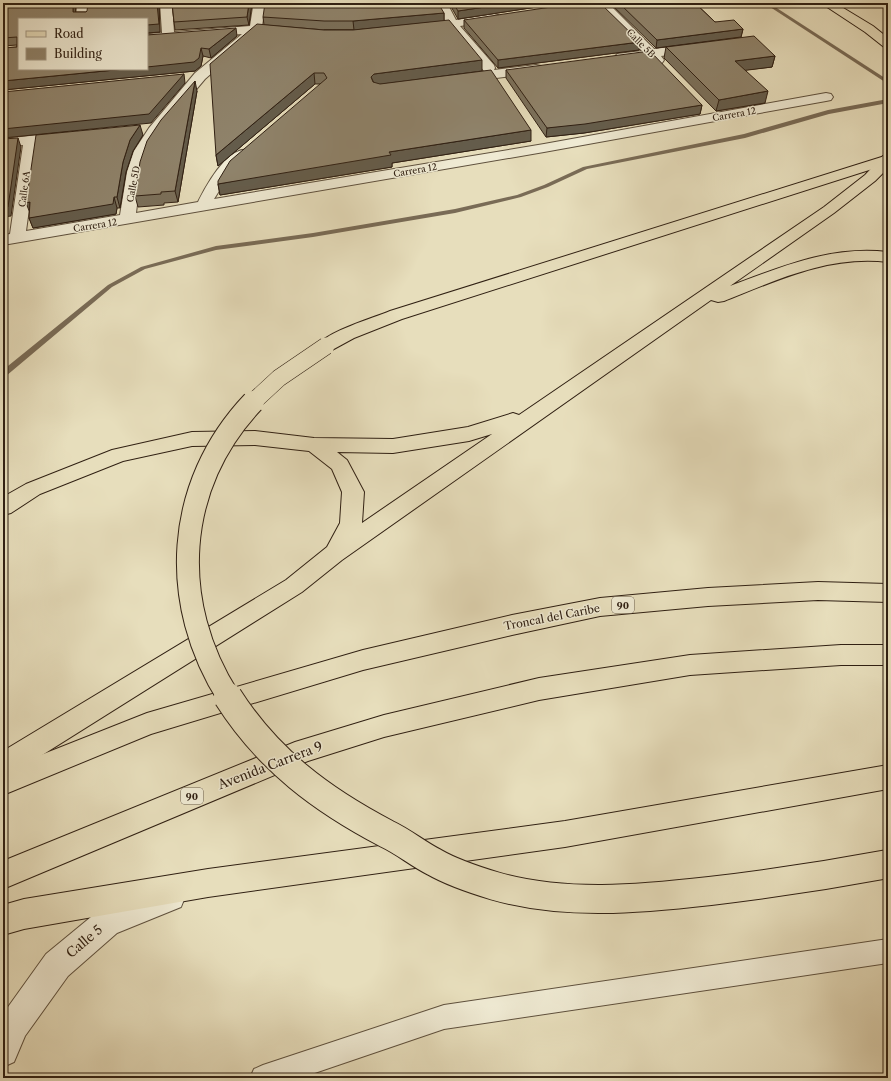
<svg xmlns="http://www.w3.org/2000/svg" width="891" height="1081" viewBox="0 0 891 1081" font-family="'Libre Caslon Text',serif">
  <rect width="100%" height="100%" fill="#e7debc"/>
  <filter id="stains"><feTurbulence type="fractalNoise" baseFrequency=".005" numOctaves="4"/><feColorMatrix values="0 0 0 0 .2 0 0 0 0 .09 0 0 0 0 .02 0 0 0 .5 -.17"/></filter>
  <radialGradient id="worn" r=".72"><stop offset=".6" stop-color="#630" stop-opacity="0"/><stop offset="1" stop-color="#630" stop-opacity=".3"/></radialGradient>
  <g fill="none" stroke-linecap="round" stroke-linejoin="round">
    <g fill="#796b56" fill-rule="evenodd">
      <path d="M764,3H769L888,80V84Z"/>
      <path d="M888,99V103L829,114L745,138L587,169L548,187L521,197L455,213L313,237L216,250L145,269L112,287L6,376L3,377V370L108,285L141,267L216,246L313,233L455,209L517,195L544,185L583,167L744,134L828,110Z"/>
    </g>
    <g stroke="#5e503d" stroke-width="2">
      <path id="service" d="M888,939V963L444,1029L300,1078H250L254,1069L263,1065L444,1005Z"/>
    </g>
    <g stroke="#5e503d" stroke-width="2">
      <g id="minor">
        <path d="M77,3H89L88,19H76Z"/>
        <path d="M160,3H172L174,32L250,26L253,7L252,3H264L265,7L262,26L285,28L287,31L285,34L258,33L205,79L162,130L148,151L141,172L136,213L198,202C206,186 228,145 250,150L252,153L231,172L214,199L544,144L826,93L831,94L833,97L831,100L826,101L544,152L3,245V235L10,234L23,145L3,147V139L65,132L70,133L72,136L70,139L38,143L26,231L120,215L127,172L134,151L149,128L195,73L242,34L147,42V34L162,33Z"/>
        <path d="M435,3H447L456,20L494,14L498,15L500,18L498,21L460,26L494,65L495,68L494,70L536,65L541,66L542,69L541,72L536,73L465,82L460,81L459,78L460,75L487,71H484L449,28L423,32L419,31L417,28L419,25L445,21Z"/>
        <path d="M595,3H608L654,49L694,44L698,45L700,48L698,51L694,52L661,56L664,60L662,63C656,64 653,62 648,57L621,61L617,60L615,57L617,54L642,51Z"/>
        <path d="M171,883L181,887L185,897L181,907L117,933L68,976L25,1036L14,1062L3,1067V1014L46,954L97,912Z"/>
      </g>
    </g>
    <g stroke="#302013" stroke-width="2">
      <g id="primary">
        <path d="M821,3H835L873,26L888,38V48L884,47L865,32Z"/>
        <path d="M888,155V168L875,181L834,213L730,286C781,267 832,245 888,252V262C829,255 777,280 724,301L718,302L711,300L342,560L302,592L12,774L3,777V751L286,580L327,547L340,523L342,492L332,469L309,451L255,445L192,446L123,461L40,494L11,513L3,515V497L26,484L112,450L192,432L255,431L314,438L393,439L468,427L513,413L519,415L824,207L865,175L883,156ZM492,434L362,523L364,492L347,460L337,452L393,453L469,441Z"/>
        <path d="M888,765V789L565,847L208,897L24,929L3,935V905L24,899L208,869L565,821Z"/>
      </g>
    </g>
    <g stroke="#302013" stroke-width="2">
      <g id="trunk">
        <path d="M888,155V164L402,319L354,338L332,350L326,352L320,350L317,346C326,332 373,318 390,311Z"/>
        <path d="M818,582L888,584V602L818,600L708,606L600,616L512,635L363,670L151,734L3,795V770L147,713L363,650L512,615L600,598L708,588Z"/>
        <path d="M841,645H888V665H841L690,675L539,700L384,737L308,761L3,889V861L295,742L384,715L539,678L690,655Z"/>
      </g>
    </g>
    <use href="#service" fill="#efead3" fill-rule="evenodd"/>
    <use href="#minor" fill="#efead3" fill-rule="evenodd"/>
    <use href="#primary" fill="#e7debc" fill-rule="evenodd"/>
    <use href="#trunk" fill="#e7debc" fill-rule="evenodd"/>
    <g stroke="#302013" stroke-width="18" stroke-linecap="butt">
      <path id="trunk-bridge-far2" d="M252,403L279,378L326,346"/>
    </g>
    <g stroke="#302013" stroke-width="24" stroke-linecap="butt">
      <path id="trunk-bridge-far1" d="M229,698C168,603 174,485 253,402"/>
    </g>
    <g stroke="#302013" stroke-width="30" stroke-linecap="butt">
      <path id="trunk-bridge" d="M228,697C268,760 322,800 387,834C404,842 418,854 434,862C453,873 475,880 495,886C564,906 640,899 710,891C770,884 829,875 888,864"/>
    </g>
    <use href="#trunk-bridge-far2" stroke="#e7debc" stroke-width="17"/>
    <use href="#trunk-bridge-far1" stroke="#e7debc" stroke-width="22"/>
    <use href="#trunk-bridge" stroke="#e7debc" stroke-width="28"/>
  </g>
  <g fill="#7b715c" stroke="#302013">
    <path d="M76,3L75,12H86L159,3L160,32L147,33V19H19L147,35L237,36L211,58L203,56L201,66L195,71L3,90V48L17,47V45L3,46V5Z"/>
    <path d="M172,3H252L249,25L175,30L174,22Z"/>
    <path d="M449,3H563L458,19Z"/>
    <path d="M610,3H695L715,22L743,29L741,37L656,48Z"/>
    <path d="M364,6L444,13V21L482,71L531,141L392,163V167L220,195L218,184L321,84H315L218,166L216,155L324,30H353L440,21L354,30H325L264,25L263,17Z"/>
    <path d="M464,20L640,42L639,50L498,68L464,28Z"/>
    <path d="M666,47L775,56L772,67L745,70L765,103L716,111L664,58Z"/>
    <path d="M506,70L702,105L700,114L584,133L546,137L506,78Z"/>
    <path d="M197,91L178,202L164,203V205L138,207L135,196Z"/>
    <path d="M143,135L133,151L126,172L120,208H117L116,214L33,228L29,218Z"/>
  </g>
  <g fill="#645c4b" stroke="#302013">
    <path d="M3,3H16L3,4Z"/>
    <path d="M73,3H76L75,19L73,12Z"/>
    <path d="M157,3H159L160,32L147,33V25Z"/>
    <path d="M249,3H252L249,25L247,17Z"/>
    <path d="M512,3H563L458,19V11Z"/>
    <path d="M444,13V21L354,30L353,21Z"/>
    <path d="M236,28L237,36L211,58L209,49Z"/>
    <path d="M743,29L741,37L656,48L657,40Z"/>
    <path d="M640,42L639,50L498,68V60Z"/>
    <path d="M201,48L203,56L201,66L195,71L3,90V81L125,69H147V67Z"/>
    <path d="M775,56L772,67L732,72L735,61Z"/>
    <path d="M482,60V71L375,85L371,77L374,74Z"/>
    <path d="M314,73L315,84L218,166L216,155Z"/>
    <path d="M184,74L185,83L151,123L3,138V129Z"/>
    <path d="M195,81L197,91L178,202L175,191Z"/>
    <path d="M768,91L765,103L716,111L719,100Z"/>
    <path d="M702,105L700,114L584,133L546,137L547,128Z"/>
    <path d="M140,125L143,135L133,151L126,172L120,208L117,197L123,162L130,140Z"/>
    <path d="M531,130V141L392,163V167L220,195L218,184L389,152Z"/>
    <path d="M18,138L21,147L11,216L3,217V207Z"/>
    <path d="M114,197L117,208L116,214L33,228L29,218Z"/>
    <path d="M30,202V213L26,203Z"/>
  </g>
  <g fill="#8f836b" stroke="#302013">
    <path d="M25,3H73V12H86L87,11L88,3H157L159,24L147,25V19H19V69H125L3,81V48L17,47V37L3,38V5Z"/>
    <path d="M172,3H249L247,17L174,22Z"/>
    <path d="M265,3H363L364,6H372V3H438L444,13L353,21H324L263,17Z"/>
    <path d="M453,3H512L458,11Z"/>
    <path d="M578,3H600L640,42L498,60L464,20Z"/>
    <path d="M619,3H695L715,22L734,20L743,29L657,40Z"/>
    <path d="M449,20L482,60L374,74L371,77L373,82L380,84L491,70L531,130L389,152L391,155L218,184V181L230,161L327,78L324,73H314L216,155L210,64L257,24L324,30H353Z"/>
    <path d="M236,28L209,49L201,48L199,58L194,62L147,67V35Z"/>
    <path d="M754,36L775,56L735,61L768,91L719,100L666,47Z"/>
    <path d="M650,51L702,105L585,124L547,128L506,70Z"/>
    <path d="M184,74L149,114L3,129V92Z"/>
    <path d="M195,81L175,191L161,192V194L135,196L140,162L147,141L161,120Z"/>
    <path d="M140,125L130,140L123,162L117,197H114L113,204L29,218L30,202L26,203L36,135Z"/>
    <path d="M18,138L8,207H3V139Z"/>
  </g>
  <g text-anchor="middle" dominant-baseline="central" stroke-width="3" stroke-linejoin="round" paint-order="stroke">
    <g font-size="9" fill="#302013" stroke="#efead3">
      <text transform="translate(641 43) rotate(45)">Calle 5B</text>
      <text transform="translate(734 114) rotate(-10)">Carrera 12</text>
      <text transform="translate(415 170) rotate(-10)">Carrera 12</text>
      <text transform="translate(133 184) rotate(-79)">Calle 5D</text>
      <text transform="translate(24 189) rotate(-82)">Calle 6A</text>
      <text transform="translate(95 225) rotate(-9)">Carrera 12</text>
    </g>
    <g fill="#efead3" stroke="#695d4d" stroke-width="1">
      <rect x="612" y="597" width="22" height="16" rx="3"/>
      <rect x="181" y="788" width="22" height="16" rx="3"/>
    </g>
    <g font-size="10" font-weight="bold" fill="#302013">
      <text x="623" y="605">90</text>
      <text x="192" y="796">90</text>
    </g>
    <g font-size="11" fill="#302013" stroke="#efead3">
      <text transform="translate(552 617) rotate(-11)">Troncal del Caribe</text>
    </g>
    <g font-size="13" fill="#302013" stroke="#efead3">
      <text transform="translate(270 765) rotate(-21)">Avenida Carrera 9</text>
      <text transform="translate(84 941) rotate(-40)">Calle 5</text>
    </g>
  </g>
  <rect width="891" height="1081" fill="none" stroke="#e7debc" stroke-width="16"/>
  <rect x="4" y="4" width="883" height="1073" fill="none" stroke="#302013" stroke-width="2"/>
  <rect x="8" y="8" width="875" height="1065" fill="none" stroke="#302013"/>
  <rect x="18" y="18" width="130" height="52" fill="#efead3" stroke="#a39986"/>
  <rect x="26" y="31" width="20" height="6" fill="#e7debc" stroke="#a39986"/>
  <text x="54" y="38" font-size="12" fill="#302013">Road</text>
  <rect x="26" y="48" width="20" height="12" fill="#8f836b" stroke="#a39986"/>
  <text x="54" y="58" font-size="12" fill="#302013">Building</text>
  <rect width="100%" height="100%" filter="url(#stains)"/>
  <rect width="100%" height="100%" fill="url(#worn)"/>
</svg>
